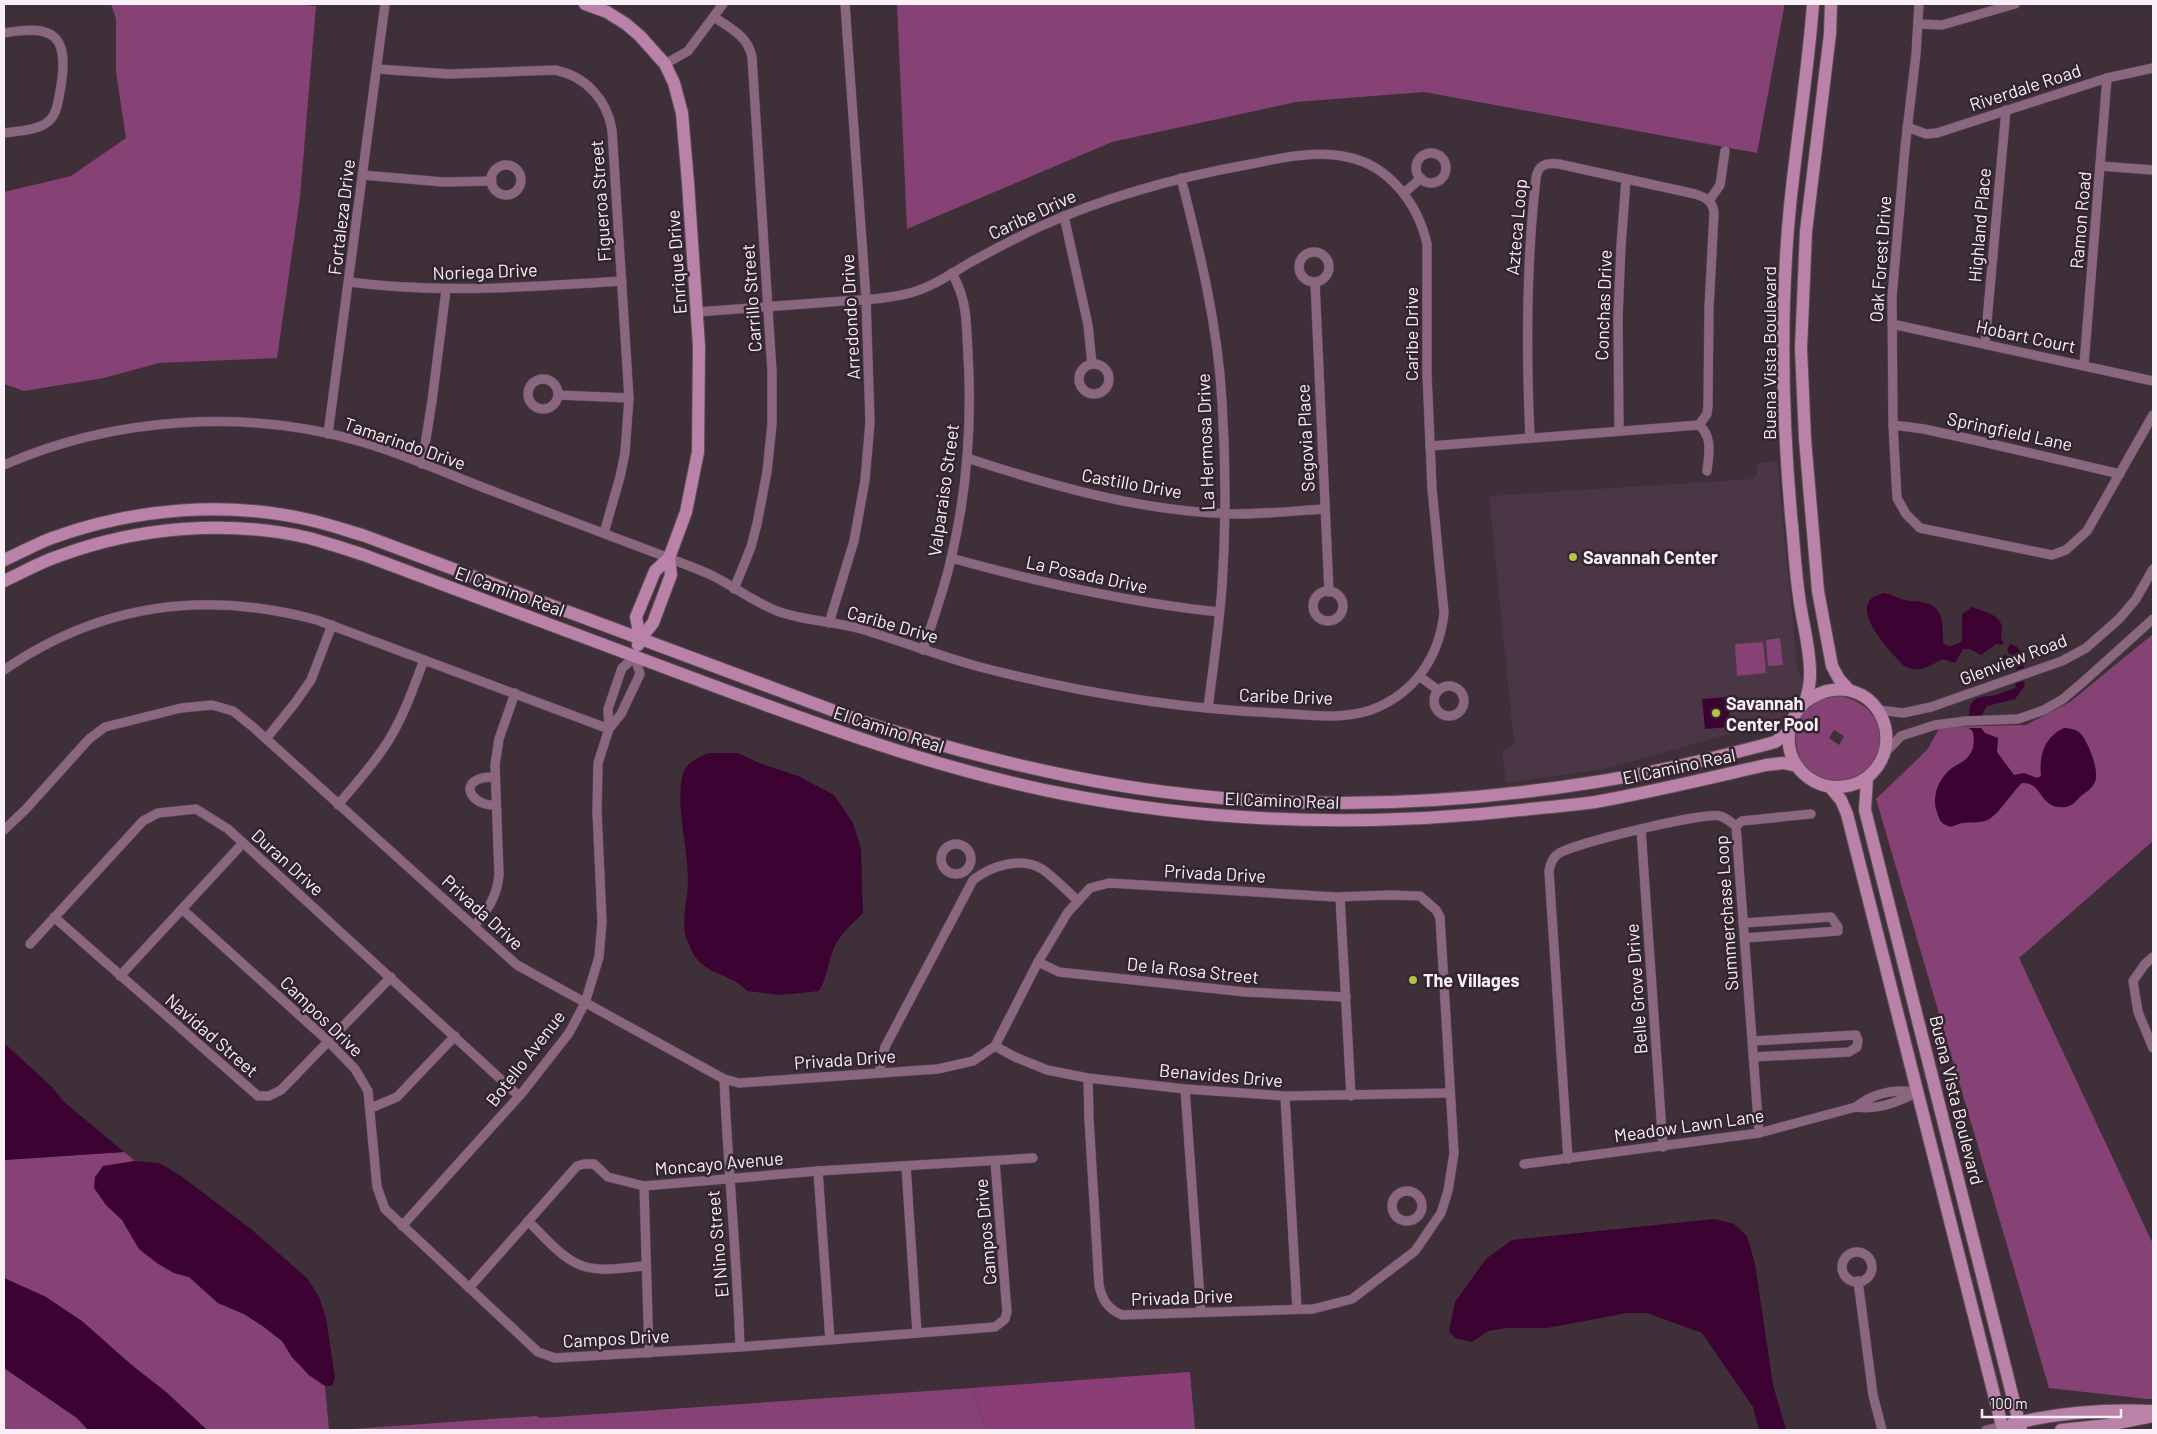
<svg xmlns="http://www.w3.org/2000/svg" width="2157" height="1434" viewBox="0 0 2157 1434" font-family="Barlow,sans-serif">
  <rect width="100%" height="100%" fill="#3e2f39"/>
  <path fill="#4b3645" d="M1777,461L1797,664L1803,685L1801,695L1790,712L1775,726L1734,733L1604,769L1506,783L1502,751L1511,747L1514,742L1489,496L1753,479L1757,474V464Z"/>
  <g fill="#864275" fill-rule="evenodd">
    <path d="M111,4H297L316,6L300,197L277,358L159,363L104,378L24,391L4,384V192L71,176L126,138L116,72V19Z"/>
    <path d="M897,4H1784V8L1757,153L1424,92L1296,102L1112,142L907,229Z"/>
    <path d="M2153,634V841L2019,958L2153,1244V1399H2147L2049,1388L1876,799L1927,750L1940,727L2026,725L2070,702Z"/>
    <path d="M1780,638L1783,665L1768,666L1766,640Z"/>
    <path d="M1763,642L1766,673L1737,676L1735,644Z"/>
    <path d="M1840,696C1902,708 1887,787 1833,780C1821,779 1811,773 1804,764C1790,745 1795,716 1814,703C1822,698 1831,697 1840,696ZM1834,730L1844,736L1839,745L1829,738Z"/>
    <path d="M124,1152L135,1161L103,1166L106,1205L122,1220L139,1249L157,1263L174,1273L189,1277L218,1303L244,1314L264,1327L282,1341L292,1357L309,1375L325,1386L329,1430H207L166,1392L46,1297L4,1278V1160Z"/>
    <path d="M4,1368L77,1418L88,1430H4Z"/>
    <path d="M972,1388L987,1430H338L536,1416L540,1418Z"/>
  </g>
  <path fill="#8b3d78" d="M1190,1372L1195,1430H987L972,1388Z"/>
  <g fill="#3c0231">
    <path d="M1884,593C1893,594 1902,601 1911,601C1942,602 1943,615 1943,643C1949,649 1955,645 1962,641V614L1972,607C1982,611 2000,614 2002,627C2002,630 2001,635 2001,639L2004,642L2002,645L1996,644L1981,655L1970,649H1963L1955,663L1943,659C1928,666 1921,674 1904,666C1891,652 1841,602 1884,593Z"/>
    <path d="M2010,644C2023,647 2022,657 2024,668L2016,670L2017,667L2015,664L2004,661V655L2014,658L2007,651Z"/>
    <path d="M2024,681L2025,686L2015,699L1987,706L1981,716H1969C1969,695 1980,698 1996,695C2002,693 2009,690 2015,688L2016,683Z"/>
    <path d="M1728,697L1730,727L1705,729L1702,699Z"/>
    <path d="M1969,728H1981L1985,733L1998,738L1997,752L2014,775L2024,773L2037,778L2041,776C2039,756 2044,737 2064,728C2070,728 2074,729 2079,732C2088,740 2100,771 2095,782C2092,789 2086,792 2081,796C2077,800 2072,806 2066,807C2039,811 2043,781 2022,783C2011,793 1998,817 1985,821C1978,823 1970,822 1962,823C1957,824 1953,828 1948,826C1941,824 1939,819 1937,812C1931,796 1939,778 1952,768C1959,763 1965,762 1970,754C1975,747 1974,740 1973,732Z"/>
    <path d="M709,753H738L759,763L798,776L834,795L853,823L861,849L863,913C852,924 839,935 833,950C828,964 827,977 819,991L780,995L747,991C733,974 706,975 694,955C691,949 687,940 685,934C682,916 688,898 688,880C688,846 676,811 682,777C684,764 698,757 709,753Z"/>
    <path d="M4,1043L52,1087L63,1101L124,1152L4,1160Z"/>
    <path d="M135,1161L159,1163L181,1176L251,1229L307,1278L319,1297L326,1318L335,1378L332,1386H325L309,1375L292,1357L282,1341L264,1327L244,1314L218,1303L189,1277L174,1273L157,1263L139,1249L122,1220L106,1205L94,1188L95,1177L103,1166Z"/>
    <path d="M1714,1219L1734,1224L1747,1236L1755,1264L1773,1385L1786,1430H1759L1753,1407L1702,1333L1647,1313H1627L1547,1328H1506L1488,1331L1472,1342L1455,1338L1449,1331L1455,1302L1486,1259L1512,1240Z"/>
    <path d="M4,1278L46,1297L82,1321L134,1367L166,1392L207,1430H88L77,1418L4,1368Z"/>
  </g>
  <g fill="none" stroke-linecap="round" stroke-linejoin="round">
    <g stroke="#5c4e57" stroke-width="10">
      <g id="street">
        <path d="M1919,4L1916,54L1905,148L1892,297L1893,425L1897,498L1906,514L1920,528L2052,555L2066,550L2087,531L2153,415"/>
        <path d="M714,17C730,28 748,36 752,57L772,372V424L767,472L757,524L751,547L734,589"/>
        <path d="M1919,24L1942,25L2015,4"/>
        <path d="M4,33C54,24 69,35 61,86C58,100 58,116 45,124C34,131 16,131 4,133"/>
        <path d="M665,64L688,51L723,4"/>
        <path d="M377,69L449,74L555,70C586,76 607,100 612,130L629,398L625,453L620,477L604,533"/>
        <path d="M1907,127L1926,134L1937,133L2107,78L2153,68"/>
        <circle cx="1431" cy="168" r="15"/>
        <circle cx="506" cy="180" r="15"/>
        <path d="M2100,166L2153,170"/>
        <path d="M363,175L443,182L492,181"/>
        <path d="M1181,178C1200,252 1218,326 1222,402C1226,463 1226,526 1222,587C1219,628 1213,668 1208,708"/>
        <path d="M1404,193L1421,178"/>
        <path d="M1709,201L1720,185L1725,151"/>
        <path d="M1064,216L1088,325L1092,364"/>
        <circle cx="1314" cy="267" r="15"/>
        <path d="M349,282C440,294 530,287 622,281"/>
        <path d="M1315,282L1329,592"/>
        <path d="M1892,324L2153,381"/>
        <path d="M1985,343L2006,110"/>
        <circle cx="1094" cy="379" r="15"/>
        <path d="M2084,365L2107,78"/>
        <circle cx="543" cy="394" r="15"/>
        <path d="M558,395L629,398"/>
        <path d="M1699,425C1713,437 1709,453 1707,471"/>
        <path d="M1893,425L1924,429L1983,442L2120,474"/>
        <path d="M1619,431L1618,318L1621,246L1626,180"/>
        <path d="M328,434L385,4"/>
        <path d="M1430,446L1699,425L1707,414L1708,406L1709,308L1714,213C1713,201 1705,197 1695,194L1559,164C1546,162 1538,165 1536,178C1526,265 1526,351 1530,437"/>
        <path d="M967,458C1052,486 1144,512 1234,514C1264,514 1294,511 1324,509"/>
        <path d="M422,464L432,401L446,290"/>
        <path d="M4,465C113,417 247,408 362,442C403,454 443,472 482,487C544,511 607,535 669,558C683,564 699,569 713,576C735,587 754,602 777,611C804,621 833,621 861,629C901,641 939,656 980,667C1077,692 1177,709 1277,713C1307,715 1342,720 1371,710C1414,694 1439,658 1444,613L1432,488L1427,374V244C1418,204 1389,165 1347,157C1316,150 1281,158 1251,164C1178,177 1107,196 1039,227C1016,238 993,250 971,262C951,274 932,287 910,293C884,300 856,300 830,302C785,305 741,309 697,312"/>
        <path d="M951,558C1041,583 1126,602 1219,612"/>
        <circle cx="1328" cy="606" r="15"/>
        <path d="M829,623L854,541L865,480L870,422L866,298L845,4"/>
        <path d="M923,650C933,620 944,590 951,559C967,492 972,422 968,354C966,322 968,302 952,273"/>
        <path d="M4,670C100,604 206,590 317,620L609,729"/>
        <path d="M1419,676L1438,690"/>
        <circle cx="1449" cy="701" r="15"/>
        <path d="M1879,710L1903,713L1931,707L2062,661L2086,648L2119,619L2136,599L2153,569"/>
        <path d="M266,739L295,703L311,680L332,625"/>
        <path d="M1886,752L1901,736L1935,725L1966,721L2018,719L2044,710L2063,699L2083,682L2153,619"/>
        <path d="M495,777C490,777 484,777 479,779C459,787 476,807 496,805"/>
        <path d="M338,805C356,783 376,762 390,738C405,713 414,686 424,660"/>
        <path d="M1736,826L1742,821L1811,814"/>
        <path d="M1641,829L1663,1147"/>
        <path d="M4,830L26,809L89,739L105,727L181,708L212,705L233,711L253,727L517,965L724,1079L739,1083L938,1069L973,1061L995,1046L1038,962L1068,912L1090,888L1109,883L1336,897L1389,895L1420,896L1436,910L1440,917L1454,1153L1448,1191L1441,1213L1415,1251L1352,1299L1313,1309L1122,1315C1108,1309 1102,1300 1099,1285L1089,1119L1088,1078"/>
        <circle cx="956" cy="859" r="15"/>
        <path d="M1340,897L1351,1096"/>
        <path d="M182,909L328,1041L355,1069L368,1091L377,1187L385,1209L538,1352L555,1358L740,1347L995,1327L1005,1319L1007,1312L995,1161"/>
        <path d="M54,917L258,1096H269L281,1090L391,977"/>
        <path d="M1743,923L1831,917L1838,927V931L1745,938"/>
        <path d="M474,926C488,910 497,896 499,875L495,765L499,739L515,693"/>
        <path d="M30,944L143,821L158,813L196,809L228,829L519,1096"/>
        <path d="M2153,957L2145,964L2133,981L2138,1012L2153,1048"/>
        <path d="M1038,962L1059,972L1245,992L1346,997"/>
        <path d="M120,976L243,843"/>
        <path d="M1752,1041L1856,1035L1858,1040L1857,1047L1849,1052L1753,1057"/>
        <path d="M995,1046L1015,1057L1047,1070L1088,1078L1185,1089L1285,1096L1450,1093"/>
        <path d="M879,1073L885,1047L973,880C991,866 1021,856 1042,869C1055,878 1066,890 1078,901"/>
        <path d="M724,1079C728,1168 737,1258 740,1347"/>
        <path d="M1185,1089L1201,1312"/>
        <path d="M1285,1096L1297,1309"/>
        <path d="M1856,1107C1873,1093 1895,1089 1917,1092"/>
        <path d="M371,1108L397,1097L455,1036"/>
        <path d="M1568,1159L1549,871C1550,865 1552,858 1558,854C1571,844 1703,812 1720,816C1725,817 1732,823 1736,826L1759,1133"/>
        <path d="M1524,1164L1759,1133L1856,1107C1877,1110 1899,1102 1917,1092"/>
        <path d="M906,1166L917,1333"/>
        <path d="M818,1171L830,1340"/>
        <path d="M644,1186L649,1353"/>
        <circle cx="1407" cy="1206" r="15"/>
        <path d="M528,1221C545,1237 563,1261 586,1267C605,1272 626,1267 645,1266"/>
        <path d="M402,1226L522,1093L569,1033L585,1003L599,957L602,922L597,811L598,763L609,729L608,709L622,668L635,657L640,674L621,714L609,729"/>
        <circle cx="1857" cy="1267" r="15"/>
        <path d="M1858,1281L1873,1395L1882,1430"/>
        <path d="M469,1288L577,1166L584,1164H594L608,1177L644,1186L818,1171L1033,1158"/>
        <path d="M1986,1430L2002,1426"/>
      </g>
    </g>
    <g stroke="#5c4e57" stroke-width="14">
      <g id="secondary">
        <path d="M585,4L607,12L626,24L640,36L665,64L674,83L682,113L688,183L699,346L698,452L686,512L669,558L671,575L653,623L640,639L638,645"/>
        <path d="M1831,4L1830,34L1806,231L1801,349L1805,439L1818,591L1832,666L1839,679L1849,690"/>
        <path d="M4,560C20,553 36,544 52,538C135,508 228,500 314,521C331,525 348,531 365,536L864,722C930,743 996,761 1064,775C1236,811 1416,810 1589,783C1648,774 1707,760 1764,745L1775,742L1789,732"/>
        <path d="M4,581C22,573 40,562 59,556C137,527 227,519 309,538C327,543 346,549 364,555C475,596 586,639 698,680C816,724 934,768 1059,793C1213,824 1373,827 1530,809C1551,807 1573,805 1595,802C1652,792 1709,778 1766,765L1783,763L1797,766"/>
        <path d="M640,639L636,617L655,571L669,558"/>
        <path d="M1805,702C1814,696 1822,691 1832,690C1879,683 1904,741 1872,773C1862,783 1850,787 1836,787C1821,787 1806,779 1797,766C1786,751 1786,729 1796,713C1798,709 1803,706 1805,701C1808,695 1810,683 1810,676C1811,650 1802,622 1799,596C1795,569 1794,542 1791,515C1782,413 1780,308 1790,206C1797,138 1808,71 1813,4"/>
        <path d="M1867,778L1865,810L2021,1430"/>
        <path d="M1830,787L1841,800L1847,814L2003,1430"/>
        <path d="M2012,1424C2059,1412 2105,1409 2153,1411"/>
        <path d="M2061,1430L2108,1425L2153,1416"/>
      </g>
    </g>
    <use href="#street" stroke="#8a667f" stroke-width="9"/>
    <use href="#secondary" stroke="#ba81a9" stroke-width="12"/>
  </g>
  <g fill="#b5c249" stroke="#33252f" stroke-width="2">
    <circle cx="1573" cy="557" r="5"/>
    <circle cx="1716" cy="713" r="5"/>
    <circle cx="1413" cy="980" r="5"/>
  </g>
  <g text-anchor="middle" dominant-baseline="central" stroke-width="5" stroke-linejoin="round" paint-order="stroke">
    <g font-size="18" fill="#f9eff6" stroke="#33252f">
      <text transform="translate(2025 87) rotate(-18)">Riverdale Road</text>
      <text transform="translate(600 201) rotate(-94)">Figueroa Street</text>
      <text transform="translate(1032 214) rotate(-25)">Caribe Drive</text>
      <text transform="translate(341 217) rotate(-83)">Fortaleza Drive</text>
      <text transform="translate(2080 220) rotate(-85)">Ramon Road</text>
      <text transform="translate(1979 225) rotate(-85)">Highland Place</text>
      <text transform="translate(1516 227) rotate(-85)">Azteca Loop</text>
      <text transform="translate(1880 259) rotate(-86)">Oak Forest Drive</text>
      <text transform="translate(676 262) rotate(-94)">Enrique Drive</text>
      <text transform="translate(485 271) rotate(-2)">Noriega Drive</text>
      <text transform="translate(751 298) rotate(-94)">Carrillo Street</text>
      <text transform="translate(1603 305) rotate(-88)">Conchas Drive</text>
      <text transform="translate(850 317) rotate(-93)">Arredondo Drive</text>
      <text transform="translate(1411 334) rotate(-90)">Caribe Drive</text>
      <text transform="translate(2026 336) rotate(12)">Hobart Court</text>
      <text transform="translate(1769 353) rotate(-90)">Buena Vista Boulevard</text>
      <text transform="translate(2010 431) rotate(12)">Springfield Lane</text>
      <text transform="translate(1305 438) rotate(-93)">Segovia Place</text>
      <text transform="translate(1205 442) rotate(-92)">La Hermosa Drive</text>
      <text transform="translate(405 443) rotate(19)">Tamarindo Drive</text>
      <text transform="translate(1132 483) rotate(10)">Castillo Drive</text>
      <text transform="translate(943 490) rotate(-82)">Valparaiso Street</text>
      <text transform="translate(1087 574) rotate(12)">La Posada Drive</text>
      <text transform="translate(510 591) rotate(20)">El Camino Real</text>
      <text transform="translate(893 624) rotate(16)">Caribe Drive</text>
      <text transform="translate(2013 659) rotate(-21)">Glenview Road</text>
      <text transform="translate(1286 696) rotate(2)">Caribe Drive</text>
      <text transform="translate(889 729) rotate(18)">El Camino Real</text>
      <text transform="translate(1679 766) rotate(-12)">El Camino Real</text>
      <text transform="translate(1282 800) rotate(2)">El Camino Real</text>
      <text transform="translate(288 862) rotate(42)">Duran Drive</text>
      <text transform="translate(1215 873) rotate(3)">Privada Drive</text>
      <text transform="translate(483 912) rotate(42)">Privada Drive</text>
      <text transform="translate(1726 913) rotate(-94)">Summerchase Loop</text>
      <text transform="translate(1193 970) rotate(6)">De la Rosa Street</text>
      <text transform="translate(1636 989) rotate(-94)">Belle Grove Drive</text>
      <text transform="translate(322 1016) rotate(44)">Campos Drive</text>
      <text transform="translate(212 1035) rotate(41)">Navidad Street</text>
      <text transform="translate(525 1058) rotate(-52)">Botello Avenue</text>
      <text transform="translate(845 1059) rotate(-4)">Privada Drive</text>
      <text transform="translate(1221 1075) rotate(5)">Benavides Drive</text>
      <text transform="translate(1957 1100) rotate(76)">Buena Vista Boulevard</text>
      <text transform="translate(1689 1125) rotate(-8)">Meadow Lawn Lane</text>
      <text transform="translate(719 1163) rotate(-5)">Moncayo Avenue</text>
      <text transform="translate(985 1232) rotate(-95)">Campos Drive</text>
      <text transform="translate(717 1244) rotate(-95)">El Nino Street</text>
      <text transform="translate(1182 1297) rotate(-2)">Privada Drive</text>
      <text transform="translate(616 1338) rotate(-3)">Campos Drive</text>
    </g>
    <g font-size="18" font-weight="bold" fill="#f9eff6" stroke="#33252f" text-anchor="start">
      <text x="1583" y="557">Savannah Center</text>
      <text x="1726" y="703">Savannah<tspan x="1726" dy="21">Center Pool</tspan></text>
      <text x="1423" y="980">The Villages</text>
    </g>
  </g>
  <rect width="2157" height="1434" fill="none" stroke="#f9eff6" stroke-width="10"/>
  <path d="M1982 1409v8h139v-8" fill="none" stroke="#f9eff6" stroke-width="2.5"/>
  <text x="1990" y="1409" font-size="15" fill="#f9eff6" stroke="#33252f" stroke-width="4" paint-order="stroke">100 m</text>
</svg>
